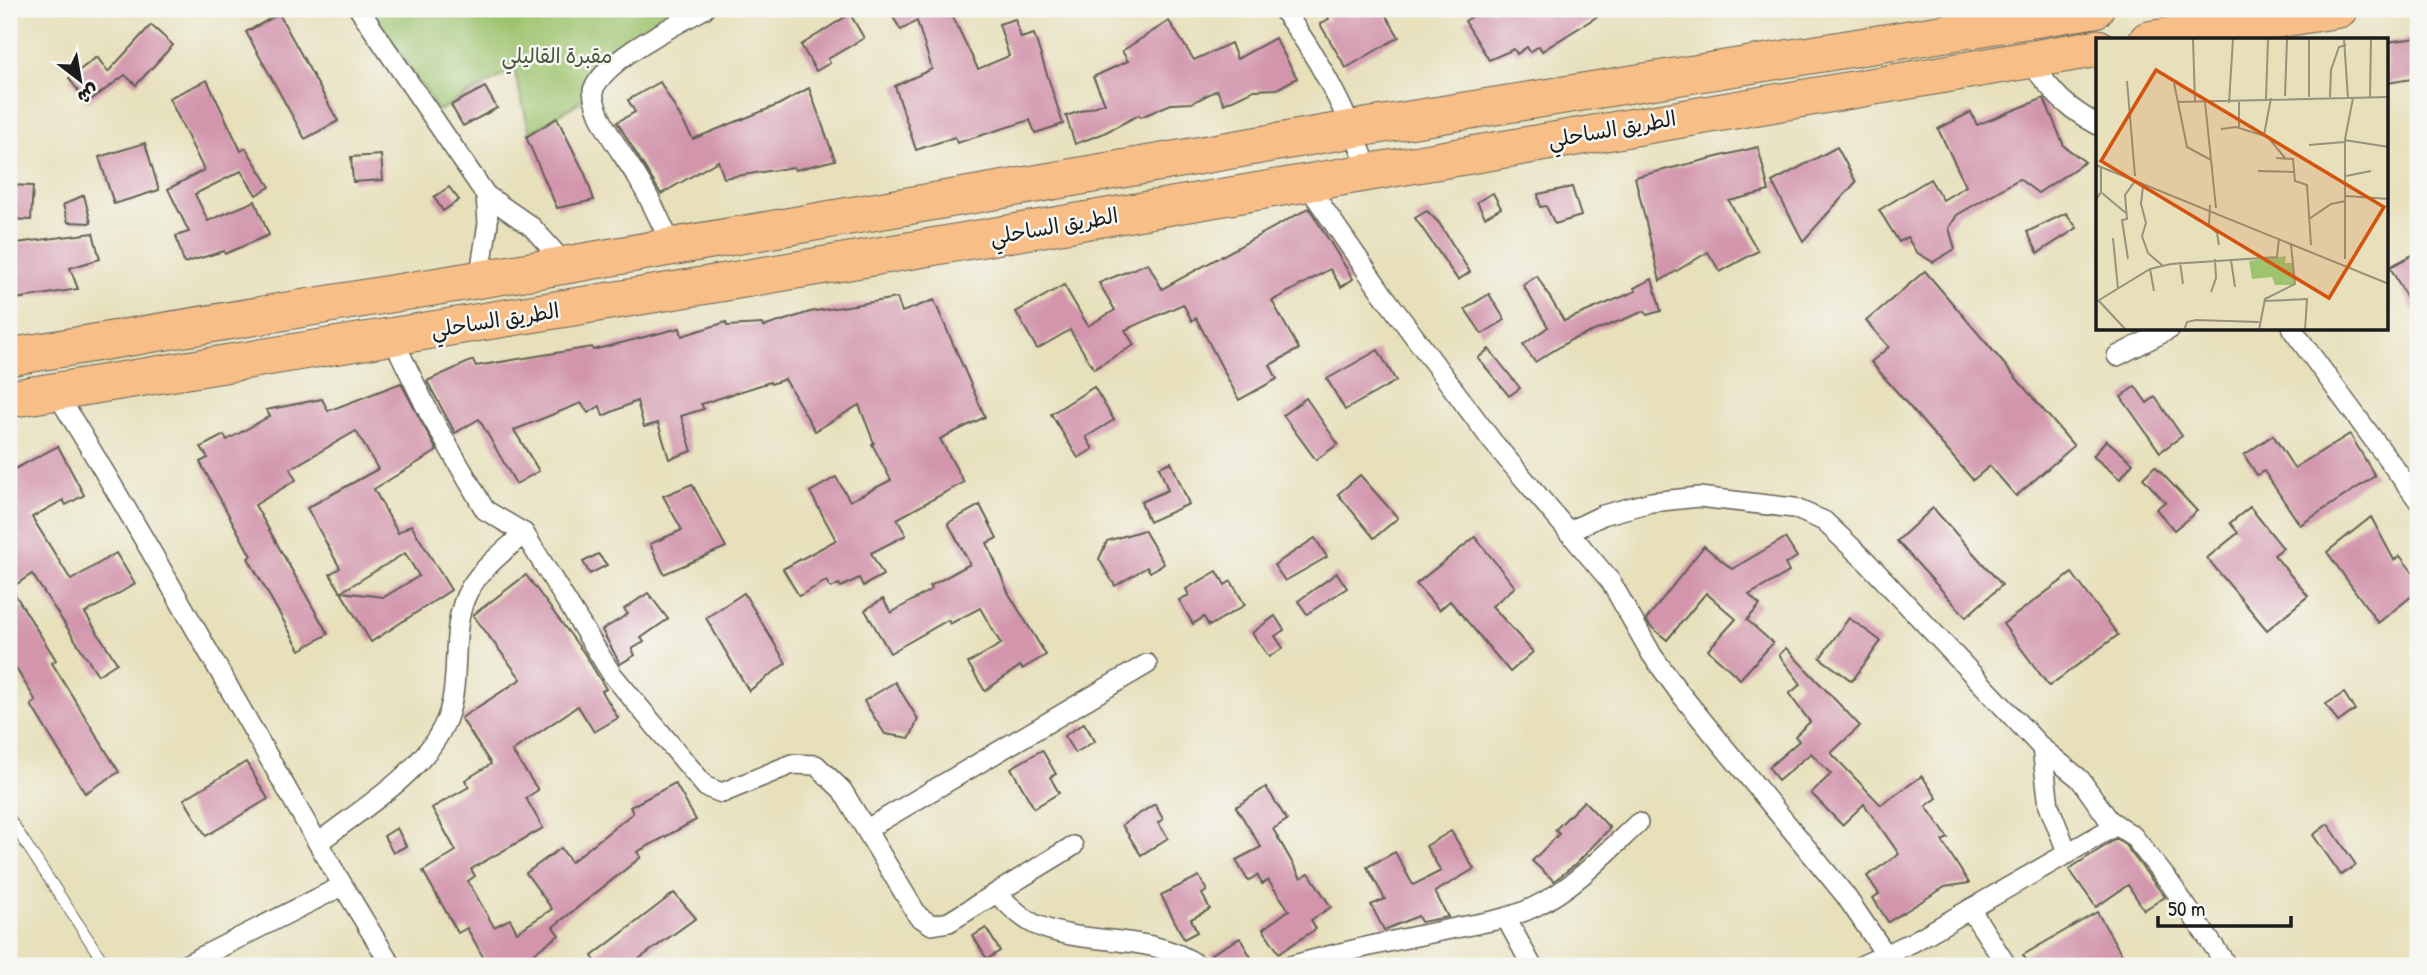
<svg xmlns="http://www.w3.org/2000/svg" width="2427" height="975" viewBox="0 0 2427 975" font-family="'Patrick Hand','Playpen Sans Arabic',sans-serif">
  <rect width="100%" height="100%" fill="#f6f6f2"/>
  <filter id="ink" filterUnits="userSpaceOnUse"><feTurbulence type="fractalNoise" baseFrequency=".0143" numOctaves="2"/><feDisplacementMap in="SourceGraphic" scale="14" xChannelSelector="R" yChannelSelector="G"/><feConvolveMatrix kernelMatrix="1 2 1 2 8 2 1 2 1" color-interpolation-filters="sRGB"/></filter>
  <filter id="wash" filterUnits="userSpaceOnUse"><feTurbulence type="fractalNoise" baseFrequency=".00686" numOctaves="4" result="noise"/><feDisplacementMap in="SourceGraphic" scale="28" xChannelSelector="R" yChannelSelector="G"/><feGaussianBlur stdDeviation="1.57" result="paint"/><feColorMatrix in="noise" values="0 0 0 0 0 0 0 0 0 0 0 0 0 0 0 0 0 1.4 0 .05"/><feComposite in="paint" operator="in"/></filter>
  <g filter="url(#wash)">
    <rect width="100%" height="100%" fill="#e7e0bb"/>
    <path fill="#9fc46f" stroke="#5e7046" stroke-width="2" d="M371,9H698L599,73L582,100L530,133L514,69L438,111Z"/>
    <g id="blocks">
      <g fill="#d295ac" fill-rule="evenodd">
        <path d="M888,9H937L933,11L936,16L949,9L978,69L1009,56L999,24L1015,19L1021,38L1034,34L1063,124L1035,133L1030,120L957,143L955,137L916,150L895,86L932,69L917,21L901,30Z"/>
        <path d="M1323,9H1382L1399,37L1346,68L1320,24L1329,19Z"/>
        <path d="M1468,9H1609L1542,51L1539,46L1530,52L1527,47L1517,54L1514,49L1489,60L1465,21L1473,16Z"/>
        <path d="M279,14L338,121L305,139L246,32Z"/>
        <path d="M850,14L864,38L828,59L830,63L816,71L801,45Z"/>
        <path d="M1169,21L1194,60L1231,43L1237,59L1275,38L1297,78L1277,89L1254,90L1224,104L1217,90L1192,103L1171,104L1141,117L1139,115L1102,134L1075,144L1066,116L1105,103L1093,77L1128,61L1122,51Z"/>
        <path d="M151,25L173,45L136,85L125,75L87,103L69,78L97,57L108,72Z"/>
        <path d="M2418,38V78L2387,83V42Z"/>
        <path d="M207,80L241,151L246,148L270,187L256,195L241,171L195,194L208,221L255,201L269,235L225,254L224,251L184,263L176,236L189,232L168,189L204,170L169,98Z"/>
        <path d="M660,82L693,139L778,105L809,88L835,160L795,170L794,167L724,178L718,161L661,194L617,122L635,112L628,100Z"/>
        <path d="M485,87L497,108L463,126L451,105Z"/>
        <path d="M2044,98L2064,146L2085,162L2038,193L2019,179L1957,215L1949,228L1955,249L1933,262L1916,252L1907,237L1899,242L1879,210L1930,179L1943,200L1966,186L1938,129L1971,112L1977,125Z"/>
        <path d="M557,118L585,174L594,200L557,208L526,137Z"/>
        <path d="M145,143L159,190L114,204L99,157Z"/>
        <path d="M1758,147L1769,191L1729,201L1758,251L1720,272L1708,252L1660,281L1635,177Z"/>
        <path d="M1837,147L1856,182L1803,241L1772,182Z"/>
        <path d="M381,155L383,180L353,182L351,157Z"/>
        <path d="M9,185L33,186L31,220L9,219Z"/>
        <path d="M449,187L459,200L443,211L434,197Z"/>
        <path d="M1572,187L1581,216L1555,224L1546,206L1540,207L1538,194Z"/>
        <path d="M1493,193L1501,208L1485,217L1477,202Z"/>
        <path d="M84,195L91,223L68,222L63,205Z"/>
        <path d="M1309,208L1353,279L1341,287L1330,269L1272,301L1299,349L1270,365L1277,379L1239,400L1196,318L1192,321L1183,304L1125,330L1134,345L1094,369L1070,330L1037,349L1016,312L1064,285L1088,326L1115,310L1099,283L1148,263L1162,289Z"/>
        <path d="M1427,211L1439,223L1470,272L1458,280L1415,218Z"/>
        <path d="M2066,213L2077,228L2038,253L2027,232Z"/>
        <path d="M93,233L100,259L70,268L78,289L9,300V244Z"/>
        <path d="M2418,252V319L2390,267Z"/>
        <path d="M1925,271L2074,446L2016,496L1990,466L1973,480L1871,362L1889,347L1866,321Z"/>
        <path d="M1537,276L1564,321L1636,291L1634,288L1652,279L1661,311L1647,315L1645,311L1571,340L1535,362L1523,345L1548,327L1523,285Z"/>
        <path d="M1489,294L1505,320L1482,334L1465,309Z"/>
        <path d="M897,298L902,312L934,300L985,417L940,439L964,482L897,519L906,535L871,553L883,575L863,586L859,578L841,587L839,584L831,588L826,581L799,596L783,569L836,540L810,492L836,477L850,501L891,480L872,444L874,443L859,405L815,431L785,379L771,384L770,382L701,404L704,409L681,416L692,451L669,459L658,423L644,427L637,401L603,416L600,406L588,413L581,403L514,430L539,471L516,484L479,419L455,433L427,381L473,360L476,366L592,347L593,350L680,328L682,336L726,322L727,326L762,324L763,327L810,312Z"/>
        <path d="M1489,349L1520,388L1509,396L1478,358Z"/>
        <path d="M1378,350L1396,381L1345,410L1327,379Z"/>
        <path d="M401,383L437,451L374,489L398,533L411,525L451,590L371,642L330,574L340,568L307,508L378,469L356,431L290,469L296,480L255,505L328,634L300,650L248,558L251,556L200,462L208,458L201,447L224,435L227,440L270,416L266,410L322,399L328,411ZM405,553L419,576L384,597L341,592Z"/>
        <path d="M2135,386L2147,403L2155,397L2182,436L2160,452L2121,397Z"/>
        <path d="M1094,387L1114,420L1086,437L1093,449L1078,458L1051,414Z"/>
        <path d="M1306,398L1338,444L1316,460L1283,415Z"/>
        <path d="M2350,434L2375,476L2300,525L2264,471L2257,475L2244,455L2273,435L2294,468Z"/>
        <path d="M2106,440L2133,463L2120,479L2093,456Z"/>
        <path d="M58,446L84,495L66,505L63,500L32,517L71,580L116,553L135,584L85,613L117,663L98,675L32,574L11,588L56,660L52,663L119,772L85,793L31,705L36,701L9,657V472Z"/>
        <path d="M1171,462L1189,504L1149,522L1141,502L1168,490L1159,467Z"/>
        <path d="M2155,466L2197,511L2174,530L2156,509L2165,502L2143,478Z"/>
        <path d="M1360,475L1398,518L1374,538L1338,494Z"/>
        <path d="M692,484L726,547L664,574L650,544L682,530L663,496Z"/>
        <path d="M980,505L997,538L987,543L1009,594L1046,655L1022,669L1020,666L985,691L968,663L1001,644L980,608L950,624L948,620L890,653L865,610L883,599L891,613L932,589L930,586L970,564L948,523Z"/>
        <path d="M2250,507L2283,548L2274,555L2308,596L2267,630L2207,558L2238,533L2230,523Z"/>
        <path d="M1933,508L2002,585L1966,617L1897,541Z"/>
        <path d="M2371,517L2394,560L2400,556L2418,579V591L2378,623L2327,552Z"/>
        <path d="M1144,530L1164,564L1150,572L1147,567L1115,586L1099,559L1107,541Z"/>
        <path d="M1475,537L1515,587L1492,606L1533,652L1510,672L1450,601L1439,610L1416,584Z"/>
        <path d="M1315,538L1327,557L1285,581L1274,565Z"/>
        <path d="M1785,538L1797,557L1785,564L1789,572L1749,595L1760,605L1747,620L1773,643L1740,679L1708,650L1736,619L1706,593L1667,640L1650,626L1646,620L1704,546L1732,569Z"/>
        <path d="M598,554L607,565L590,574L583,562Z"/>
        <path d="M1217,571L1225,585L1231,581L1245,605L1209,626L1204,617L1193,624L1179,600L1189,595L1186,589Z"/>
        <path d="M1337,573L1347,588L1307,614L1298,601Z"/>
        <path d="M2072,573L2118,635L2049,686L2003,624Z"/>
        <path d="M526,575L584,653L606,689L602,691L618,718L594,732L578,706L512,751L538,790L526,798L543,828L471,869L475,876L468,881L494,927L510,919L517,932L552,909L526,873L561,848L571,862L633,813L630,807L675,783L696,820L637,852L641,857L553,927L559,935L530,956L511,966H488L467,928L458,933L423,871L456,851L432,808L469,787L465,780L491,764L461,718L521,679L473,615Z"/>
        <path d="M648,593L668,619L641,638L644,642L632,649L635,655L620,664L602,630L628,614L624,609Z"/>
        <path d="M744,593L786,663L749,691L706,618Z"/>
        <path d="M1275,616L1284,630L1275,636L1283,648L1269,657L1252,633Z"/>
        <path d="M1849,618L1881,641L1852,681L1820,658Z"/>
        <path d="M1786,648L1860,726L1831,753L1881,805L1922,776L1937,798L1926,806L1948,838L1942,841L1969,883L1945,887L1888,922L1873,898L1879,894L1867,876L1899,854L1864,804L1842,825L1811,793L1831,774L1811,753L1778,781L1769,767L1799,741L1795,736L1810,722L1789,694L1801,684L1779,655Z"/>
        <path d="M895,682L918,719L910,738L885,734L864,701Z"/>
        <path d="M2344,693L2355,710L2338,722L2326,704Z"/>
        <path d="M1084,723L1095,741L1075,753L1064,736Z"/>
        <path d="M1042,750L1056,774L1050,777L1059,793L1034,808L1011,768Z"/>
        <path d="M246,762L268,799L206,836L184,799Z"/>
        <path d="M1266,787L1287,820L1273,829L1301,878L1309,873L1331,907L1311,920L1316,929L1279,953L1263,929L1289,910L1268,880L1262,884L1257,875L1248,881L1236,860L1261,847L1236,807Z"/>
        <path d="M1584,801L1610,828L1576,864L1554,881L1532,861L1559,834L1555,830Z"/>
        <path d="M1155,804L1163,819L1158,823L1168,838L1141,855L1122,825Z"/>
        <path d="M2328,824L2356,865L2341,875L2313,835Z"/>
        <path d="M397,828L406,846L393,853L384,836Z"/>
        <path d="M1451,831L1474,869L1435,892L1448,917L1421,922L1418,916L1384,930L1371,905L1385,899L1367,867L1395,852L1413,885L1441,871L1426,846Z"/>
        <path d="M2116,839L2125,845L2165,897L2144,910L2128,885L2096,907L2069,869Z"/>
        <path d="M1199,876L1207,891L1202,894L1210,909L1191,919L1197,932L1184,939L1161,895Z"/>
        <path d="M674,893L696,918L629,966H598L592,956Z"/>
        <path d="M2097,912L2124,958L2109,966H2030L2023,955Z"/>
        <path d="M986,928L1000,951L987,959L973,936Z"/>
        <path d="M1240,938L1256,966H1218L1211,954Z"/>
      </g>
    </g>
  </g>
  <g filter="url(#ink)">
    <use href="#blocks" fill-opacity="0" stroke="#636154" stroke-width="2"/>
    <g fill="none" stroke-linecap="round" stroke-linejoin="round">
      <g stroke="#636154" stroke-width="12">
        <path id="lane" d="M9,818L106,966"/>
      </g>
      <g stroke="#636154" stroke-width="22">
        <g id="street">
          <path d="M359,9L486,195L532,227L566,265"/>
          <path d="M1282,9C1320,58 1347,113 1369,171"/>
          <path d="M2029,61C2054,92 2061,105 2098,125"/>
          <path d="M1306,183L1382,293L1492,441L1611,582L1652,655L1679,692L1845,895L1886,955"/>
          <path d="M672,246C662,225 652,202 640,182C626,157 594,120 593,90C607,58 674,26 704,9"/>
          <path d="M479,280L488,223L486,195"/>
          <path d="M2292,329L2418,500"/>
          <path d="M392,337L429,413L485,510L524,533L611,673L706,787L722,793L792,764L816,765L842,790L918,916L932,925L949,922L1073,846"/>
          <path d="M2117,356L2170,329"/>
          <path d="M55,391C173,580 275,778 392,966"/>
          <path d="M1568,532L1603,515L1651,502L1699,497L1794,508L1824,521L1867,562L2042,748L2080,779L2109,820L2133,836L2170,883L2224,961"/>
          <path d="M2042,748L2049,806L2068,854"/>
          <path d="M867,829L1147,664"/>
          <path d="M318,843C359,810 419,776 443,727C464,687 448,637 466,596C477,571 504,552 524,533"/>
          <path d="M997,894C1008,904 1020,917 1034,924C1087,948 1149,931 1199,966"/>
          <path d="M1970,909L2007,966"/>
          <path d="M1506,918L1532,966"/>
          <path d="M183,966L342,886"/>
          <path d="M1290,966C1340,952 1391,941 1441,931C1472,924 1506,921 1534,907C1574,888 1606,853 1638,823"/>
          <path d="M1861,966L1913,942L2115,826"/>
        </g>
      </g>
      <g stroke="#636154" stroke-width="39">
        <g id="highway">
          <path d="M2148,40L2339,9"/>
          <path d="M9,357L566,265L1353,129L2095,9"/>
          <path d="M9,399L714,284L2098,48"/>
        </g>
      </g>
      <use href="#lane" stroke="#fff" stroke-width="10"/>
      <use href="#street" stroke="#fff" stroke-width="19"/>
      <use href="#highway" stroke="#f7be87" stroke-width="37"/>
    </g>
  </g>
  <g text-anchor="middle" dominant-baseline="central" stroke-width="5" stroke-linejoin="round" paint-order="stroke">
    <g font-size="21" fill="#4a5739" stroke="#f6f6f2">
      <text x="557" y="55">مقبرة القاليلي</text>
    </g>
    <g font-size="21" fill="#1c1c1c" stroke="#f6f6f2">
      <text transform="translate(1612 129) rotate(-10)">الطريق الساحلي</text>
      <text transform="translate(1054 226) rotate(-10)">الطريق الساحلي</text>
      <text transform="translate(495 320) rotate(-9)">الطريق الساحلي</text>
    </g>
  </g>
  <g transform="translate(2096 38)">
    <rect width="292" height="292" fill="#e7e0bb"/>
    <path d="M190,218L189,225H198V247H179L176,239L156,241L153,223Z" fill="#9fc46f"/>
    <path fill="none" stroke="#96927b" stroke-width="2" d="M97,1L99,64M248,1L252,60M31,43L39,138M78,45L91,109L115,122M189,58L191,1M213,59V1M234,59L235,32L243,9L250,7M274,60L275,1M170,61L172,1M81,64L293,59M109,64L120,170M133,65L137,1M143,89V64M125,91L140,89L172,99L189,120M168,97L175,60M248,102L293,109M213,107L248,104M180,120L197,121L199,143L211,147L215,207M0,127L293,246M162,133L198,134M250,138L275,133M47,148L45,166L50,185L46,198L52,215L67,228M6,155L31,176M250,158L293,161M0,162L5,154V130M114,167L113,188L121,195L123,207M213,181L235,166L250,163M17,200L22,251M32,221L26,182L31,181L29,157L39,143M249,221V101L257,60M135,222L139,249M84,224L87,246M54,231L58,253M115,254L120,240L119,221M3,263L30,292M168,263L211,261L209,292M0,264L54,231L75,226L181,219L183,200M88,292L91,284L100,282L163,284M163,292L169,261L199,246L195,207"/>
    <path fill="#d4530e" fill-opacity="0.15" stroke="#d4530e" stroke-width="3.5" d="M60,32L288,169L233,260L5,123Z"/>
    <rect width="292" height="292" fill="none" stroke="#1c1c1c" stroke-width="3.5"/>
  </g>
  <rect width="2427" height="975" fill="none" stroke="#f6f6f2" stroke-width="35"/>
  <g transform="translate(80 80) rotate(149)" stroke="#f6f6f2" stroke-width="5" paint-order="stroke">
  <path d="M0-5L12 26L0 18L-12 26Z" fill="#1c1c1c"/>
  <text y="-10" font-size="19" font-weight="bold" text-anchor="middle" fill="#1c1c1c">ش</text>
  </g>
  <path d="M2158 916v10h133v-10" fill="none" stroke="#1c1c1c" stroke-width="3.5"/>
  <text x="2168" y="916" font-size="21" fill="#1c1c1c" stroke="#f6f6f2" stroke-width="5" paint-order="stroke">50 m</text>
</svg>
